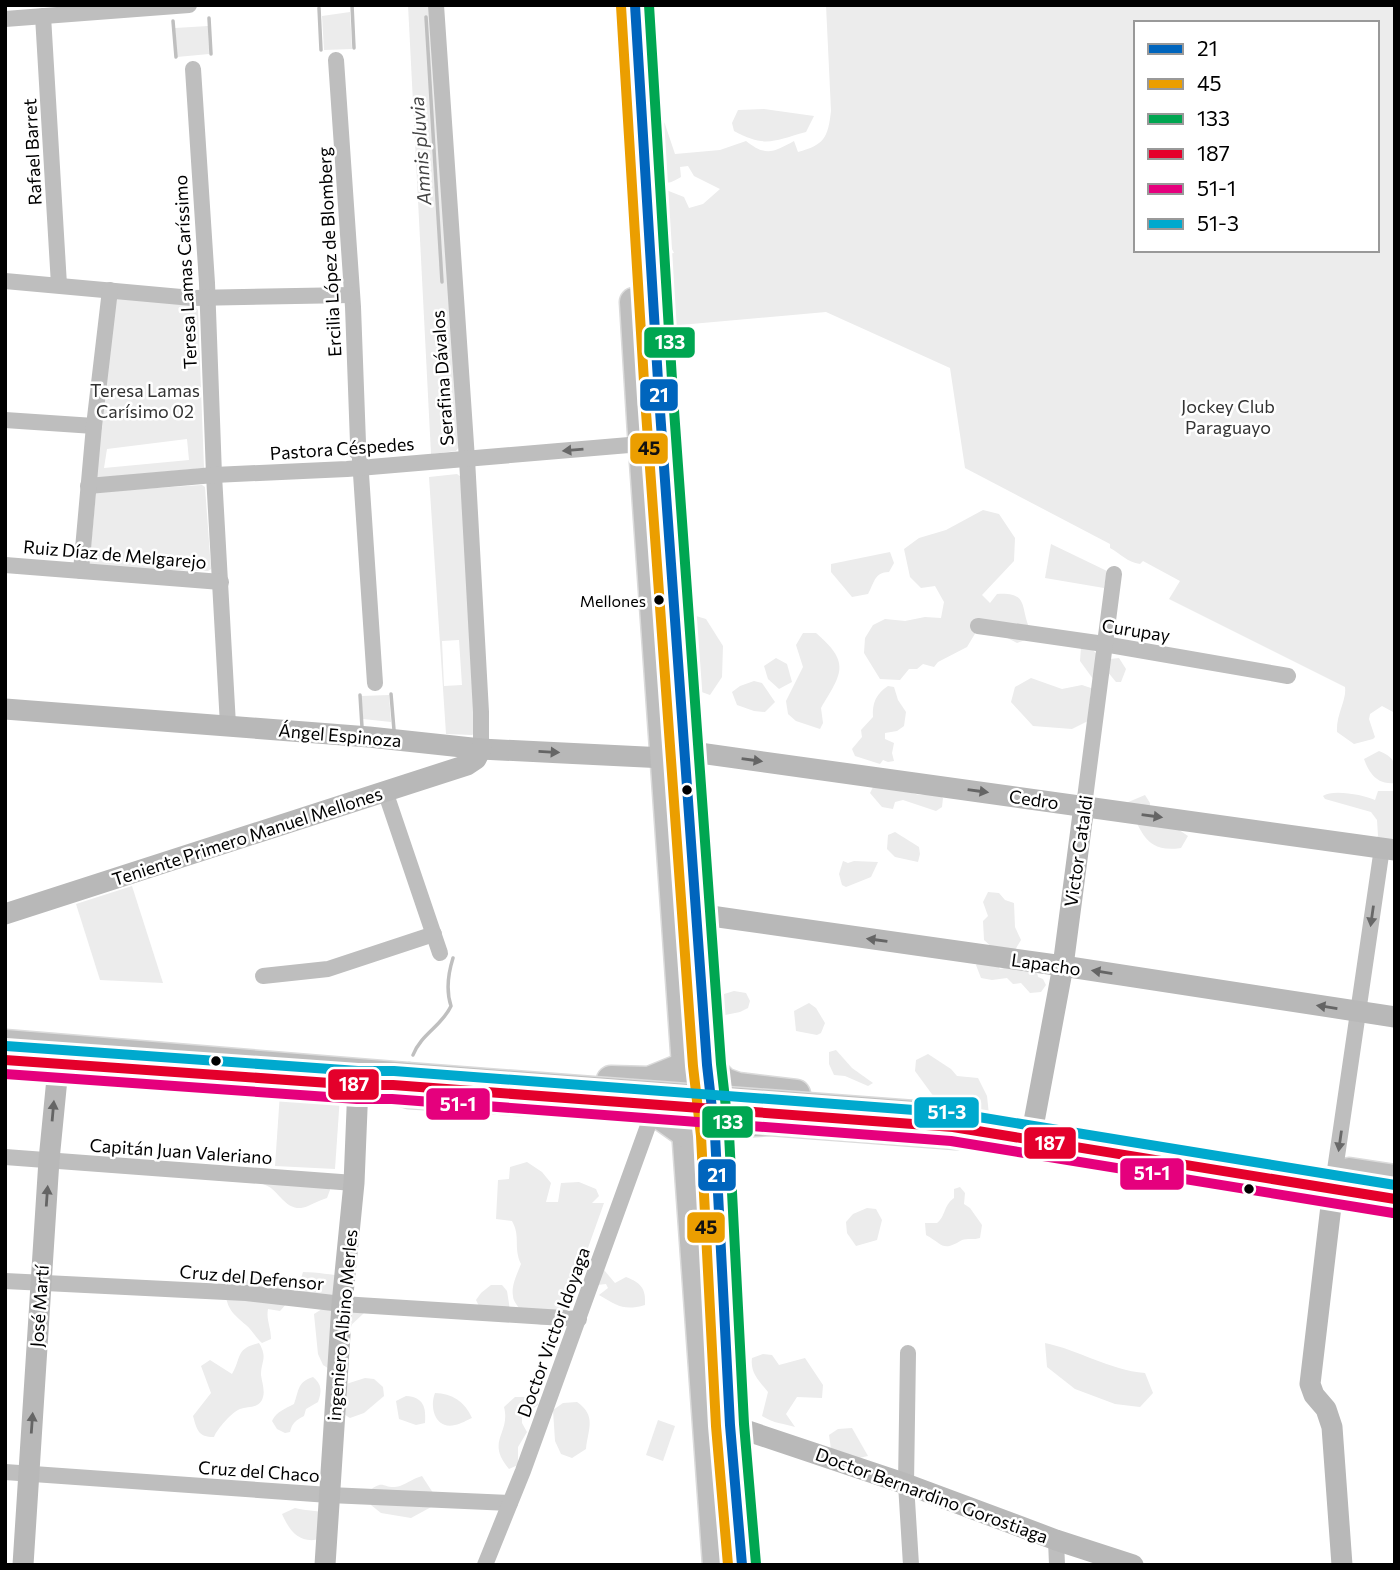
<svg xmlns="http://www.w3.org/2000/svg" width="1400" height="1570" viewBox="0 0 1400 1570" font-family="Commissioner,sans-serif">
  <rect width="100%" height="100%" fill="#fff"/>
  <g fill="#ececec" fill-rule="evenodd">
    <path d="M408,5H430L459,447L456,451L431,454Z"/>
    <path d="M826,5H1395V713L1382,706L1370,714L1369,719L1375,737L1373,739L1354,744L1337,732C1336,714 1347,700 1345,687L1169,599L1180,581L1143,561L1140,564C1127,562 1121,554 1110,548V544L965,468L950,368L826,312L669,326L667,254L674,253L667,239L655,195L661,188L684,197L689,208L703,204L720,189L694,176L688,166L680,167L681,177C669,184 666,185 655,176L652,103L665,124L675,154L720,150L746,141C766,157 774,152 794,141L798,152C824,145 828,138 831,111ZM1136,23H1377V250H1136Z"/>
    <path d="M350,12L352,49L324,50L322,16Z"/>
    <path d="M208,26L209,54L177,57L175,28Z"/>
    <path d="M764,109L814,116L806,132C773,141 766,148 734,131L732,123L738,110Z"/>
    <path d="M119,298L195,306L198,310L204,468L97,478L94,475L116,300ZM187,439L189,460L104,468L107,449Z"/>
    <path d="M457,474L461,477L476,732L472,735L446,734L429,477ZM459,640L462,685L444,686L442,641Z"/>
    <path d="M202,485L205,487L211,569L208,571L89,568L96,492Z"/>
    <path d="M983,510L999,514L1015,538L1014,561L982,595L990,603L997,594C1031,592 1019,609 1031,631L1028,639L1017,643L1000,634L976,632L967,647L938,662L934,667L923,664L917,669H909L900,680L880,679L864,653L865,638L873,625L885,619L905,621L925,617L941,618L944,602L935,586L921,588L910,577L904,549L919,538L946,530Z"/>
    <path d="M1051,544L1107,571L1104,588L1045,578Z"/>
    <path d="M890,552L894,563L889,572C874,572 874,584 868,594L852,597L831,572V564Z"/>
    <path d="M696,616L706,619L723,646L722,677L710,695L696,690L687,679L688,624Z"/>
    <path d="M803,633H816C851,663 842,673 821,708L823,723L820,729L796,721L788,714L786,701L803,667L796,645Z"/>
    <path d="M1090,646L1101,660L1119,658L1126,669L1121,682H1116L1107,671L1096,683L1080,661L1081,647Z"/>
    <path d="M776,658L787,664L792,682L779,689L768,679L764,666Z"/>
    <path d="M1031,678L1062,689L1082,685L1091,688L1088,721L1072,729L1033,726L1011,702L1015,687Z"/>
    <path d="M754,681L762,683L775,702L765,712L754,711L737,705L732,692L740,686Z"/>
    <path d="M888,686L894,687L898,700L906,712L904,726L897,731L885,733V739L894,743L892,753L894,761L888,762L883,760L880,764L855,756L852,749L862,737L861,730L873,717C872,703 876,694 888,686Z"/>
    <path d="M389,695L391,722L363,719L361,696Z"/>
    <path d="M1379,751C1398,759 1395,765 1395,783C1377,785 1369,773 1364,759Z"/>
    <path d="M873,787C880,787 888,787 896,788C912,790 915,800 934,791L943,798L942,807L936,811L903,800L895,802L893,809L882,807L870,793Z"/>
    <path d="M1378,791H1395V851L1376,838L1378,836L1377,820L1371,812L1325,799L1323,796C1333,789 1364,795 1375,800Z"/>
    <path d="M1145,795L1150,803V810L1188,836L1181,848C1143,854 1142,828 1126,803Z"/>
    <path d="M895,832L919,847L920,854L918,862L895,857L887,849L888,835Z"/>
    <path d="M843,861L848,863L854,861L878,862L871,877L846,887L842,885L839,874Z"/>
    <path d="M132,886L163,983L100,980L76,904Z"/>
    <path d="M988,892L999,893L1005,900L1014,903L1015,927L1021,940L1015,950L994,949L984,940L983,921L988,916L983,902Z"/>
    <path d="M980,960L997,965L1000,969L1009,967L1037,972L1038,977L1043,979L1046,985L1041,992L1030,993L1021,983L1013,984L1007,978L992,980L981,978L976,965Z"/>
    <path d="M734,991L746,993L750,1001L748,1008L740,1012L725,1015L720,1005L724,994Z"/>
    <path d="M809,1003L816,1008L825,1023L821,1033L817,1035L796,1031L794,1011Z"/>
    <path d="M836,1050L852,1068L873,1083L868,1086L845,1076L834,1075L829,1064V1052Z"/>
    <path d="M928,1054L951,1069L957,1076L978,1078L987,1096L990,1124L971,1122L960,1105L937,1101L915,1071L916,1060Z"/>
    <path d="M280,1093L340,1096L335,1169L275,1166Z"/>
    <path d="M527,1162L542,1172L551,1183L546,1202H558L561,1183L579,1182L596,1189L599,1196L592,1203H604L563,1318C548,1329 531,1327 521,1311C518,1306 513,1301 513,1296C511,1286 517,1274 521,1264C513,1247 521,1237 512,1221L496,1219L498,1180L509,1179L510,1167Z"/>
    <path d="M250,1180L327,1181L330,1190L327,1198C319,1201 314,1203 308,1206C290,1214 282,1197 271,1188C265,1184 256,1182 250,1180Z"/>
    <path d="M960,1187L965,1193L964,1204L970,1208L982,1225L980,1238C974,1240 967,1238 962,1240C942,1252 944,1245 926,1235L925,1223H937C946,1216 943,1206 954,1198V1189Z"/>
    <path d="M867,1208L876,1209L882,1220L877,1240L856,1246L847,1233L846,1222L853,1214Z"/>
    <path d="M604,1270L615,1283L626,1277C641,1283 646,1288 645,1305C624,1311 618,1306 599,1295L608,1288L606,1284L597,1285Z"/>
    <path d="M303,1272C318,1272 331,1275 345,1276L329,1301L300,1295L299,1285Z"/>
    <path d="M251,1274L260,1280L281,1275C296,1286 292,1299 280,1311L268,1309C266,1320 271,1327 271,1339L262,1343C256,1338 252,1330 246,1325C233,1314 227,1309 225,1291L242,1289Z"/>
    <path d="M491,1285H502L507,1291L510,1310H481L476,1300L481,1293Z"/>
    <path d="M322,1309L364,1313L348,1328L331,1370L323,1365L318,1354L314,1314Z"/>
    <path d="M259,1343C268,1358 261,1361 261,1375C262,1382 265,1391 263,1397C260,1409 248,1406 240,1409C232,1412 217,1429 214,1437C198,1437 197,1430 193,1416L211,1393L201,1366L210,1360L232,1374C242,1357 235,1349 259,1343Z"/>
    <path d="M1045,1343C1079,1350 1109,1370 1145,1373L1153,1393L1140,1407L1115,1404L1075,1389L1047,1367Z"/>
    <path d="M763,1354L772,1355L779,1365L805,1358L823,1385L822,1398L797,1397L786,1414L795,1427C782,1423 775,1424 762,1416L768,1392C759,1381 750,1373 752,1358Z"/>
    <path d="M313,1377C322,1384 322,1392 318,1402L306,1409L304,1416C296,1420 292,1423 290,1432L285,1433L277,1429L272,1421C277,1411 285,1409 294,1404C299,1391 297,1382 313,1377Z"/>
    <path d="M365,1378L374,1379L383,1387L384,1396L364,1413L350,1418L342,1413L343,1385Z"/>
    <path d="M435,1393C452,1393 465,1402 472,1418C467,1420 461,1424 455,1425C436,1430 429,1408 435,1393Z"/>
    <path d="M406,1396C424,1397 426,1408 425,1423L416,1425L399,1419L396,1401Z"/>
    <path d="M515,1397H530L537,1399L538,1405L522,1416V1423L527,1432L518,1447V1465L509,1469C485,1441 511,1434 504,1407Z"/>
    <path d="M577,1402C597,1416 588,1429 586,1449L572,1458L561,1454L555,1441L553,1410L563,1403Z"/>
    <path d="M658,1420L675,1426L663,1461L646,1455Z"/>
    <path d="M852,1428L868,1456L850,1460L831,1449L829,1435L838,1429Z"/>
    <path d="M422,1476L435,1496L433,1506L411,1518L381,1513L371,1505L367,1493C385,1476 383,1491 400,1486C408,1483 414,1478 422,1476Z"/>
    <path d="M295,1508C307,1511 318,1510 330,1514L320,1539C300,1544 290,1532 282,1514Z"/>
  </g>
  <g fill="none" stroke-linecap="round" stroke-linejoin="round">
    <g stroke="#bfbfbf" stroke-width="3.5">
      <path d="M352,5L354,48"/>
      <path d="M319,8L321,50"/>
      <path d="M426,17L442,282"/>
      <path d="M209,18L211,54"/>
      <path d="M173,21L176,57"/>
      <path d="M391,694L394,730"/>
      <path d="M360,695L362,727"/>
      <path d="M413,1055C421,1034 442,1026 451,1006C446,991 448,974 453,958"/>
    </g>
    <g stroke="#dbdbdb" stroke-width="31">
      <g id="highway">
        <path d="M635,5L659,397L707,1065L715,1135L730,1425L742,1565"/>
        <path d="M634,302C649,557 667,812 686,1066L684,1101L717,1565"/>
        <path d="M5,1044L407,1077"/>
        <path d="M707,1065L724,1082L738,1087L796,1094"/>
        <path d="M611,1080L649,1081L686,1066"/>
        <path d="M393,1085L399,1091L409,1094L636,1108L660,1115L687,1134"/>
        <path d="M953,1127L1395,1199"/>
        <path d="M715,1135L724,1127L736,1123L770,1121L956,1135L970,1131"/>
        <path d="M1349,1172L1395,1179"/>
      </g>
    </g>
    <g stroke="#bebebe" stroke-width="16">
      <path d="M436,5L467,459L481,712V749"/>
      <path d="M43,16L59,285"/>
      <path d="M5,19L189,5"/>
      <path d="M336,60L353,307L358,443L355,450L359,454"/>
      <path d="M193,69L207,283L214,475L228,725"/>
      <path d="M5,281L192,298L351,295"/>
      <path d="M5,420L94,426"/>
      <path d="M360,459L375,683"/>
      <path d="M88,486L214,475L347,469L641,444"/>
      <path d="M5,565L221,582"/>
      <path d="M81,571L94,426L110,290"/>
      <path d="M978,626L1104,644L1288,676"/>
      <path d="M385,791L440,953"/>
      <path d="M1084,806L1114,574"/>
      <path d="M263,976L328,969L434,934"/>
      <path d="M5,1157L354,1183"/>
      <path d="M1335,1170L1382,848"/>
      <path d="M5,1281L246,1293L342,1304L579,1319"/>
      <path d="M908,1353L906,1484L911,1565"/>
      <path d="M5,1472L329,1495L510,1503"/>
      <path d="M1056,1540L1057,1565"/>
      <path d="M485,1565L523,1471L653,1112"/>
    </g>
    <g stroke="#b8b8b8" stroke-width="21">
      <path d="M5,709L369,737L481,749L665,758L685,751L1395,850"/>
      <path d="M5,914L467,765L476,759L481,749"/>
      <path d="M697,914L1063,966L1395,1017"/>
      <path d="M1033,1127L1063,966L1084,806"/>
      <path d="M1333,1189L1310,1384L1314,1395L1326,1409L1332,1427L1342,1565"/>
      <path d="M730,1425L906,1484L1056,1540L1133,1565"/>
      <path d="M23,1565L49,1160L60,1048"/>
      <path d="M325,1565L342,1304L354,1183L358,1085"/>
    </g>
    <use href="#highway" stroke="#bebebe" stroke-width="28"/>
    <g stroke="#dbdbdb" stroke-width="31" stroke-linecap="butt">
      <path id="highway-bridge" d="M407,1077L954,1118"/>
    </g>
    <use href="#highway-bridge" stroke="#bebebe" stroke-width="28"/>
    <g stroke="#fff" stroke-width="16">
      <path id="bus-1" d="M635,5L659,397L707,1065L715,1135L730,1425L742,1565"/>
    </g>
    <g stroke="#fff" stroke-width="16">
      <path id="bus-2" d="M621,6L645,398L693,1066L701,1136L716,1426L728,1565"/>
    </g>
    <g stroke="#fff" stroke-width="16">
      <path id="bus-3" d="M649,5L673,396L721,1064L729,1134L744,1424L756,1564"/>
    </g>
    <g stroke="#fff" stroke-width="16">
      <path id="bus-4" d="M5,1060L358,1085H393L953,1127L1395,1199"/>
    </g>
    <g stroke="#fff" stroke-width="16">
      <path id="bus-5" d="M5,1074L357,1099H392L951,1141L1393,1213"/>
    </g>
    <g stroke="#fff" stroke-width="16">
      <path id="bus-6" d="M6,1046L358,1071H394L954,1113L1395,1185"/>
    </g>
    <use href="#bus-1" stroke="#0065bd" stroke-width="10"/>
    <use href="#bus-2" stroke="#eb9e00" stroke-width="10"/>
    <use href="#bus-3" stroke="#00a651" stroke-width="10"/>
    <use href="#bus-4" stroke="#e4002b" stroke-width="10"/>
    <use href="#bus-5" stroke="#e5007d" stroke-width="10"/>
    <use href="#bus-6" stroke="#00a9ce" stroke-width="10"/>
  </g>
  <defs><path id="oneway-solid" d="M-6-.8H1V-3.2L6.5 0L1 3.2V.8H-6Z" transform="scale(1.75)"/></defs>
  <g fill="#686868">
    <use href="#oneway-solid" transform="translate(573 450) rotate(175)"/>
    <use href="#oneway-solid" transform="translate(1372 916) rotate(98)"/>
    <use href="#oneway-solid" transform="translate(1340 1141) rotate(98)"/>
  </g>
  <g fill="#656565">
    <use href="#oneway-solid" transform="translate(549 752) rotate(3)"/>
    <use href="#oneway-solid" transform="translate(752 760) rotate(8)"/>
    <use href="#oneway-solid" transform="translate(978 791) rotate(8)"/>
    <use href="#oneway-solid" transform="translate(1152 816) rotate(8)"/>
    <use href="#oneway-solid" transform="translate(877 940) rotate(-172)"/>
    <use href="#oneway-solid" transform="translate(1102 972) rotate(-171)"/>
    <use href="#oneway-solid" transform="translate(1327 1007) rotate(-171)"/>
    <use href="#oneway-solid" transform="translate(53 1111) rotate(-85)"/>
    <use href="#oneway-solid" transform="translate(47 1196) rotate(-86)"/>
    <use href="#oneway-solid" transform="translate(32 1423) rotate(-86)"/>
  </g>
  <g fill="#000" stroke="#fff" stroke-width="2.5">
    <circle cx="659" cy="600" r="6"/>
    <circle cx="687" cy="790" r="6"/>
    <circle cx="216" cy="1061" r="6"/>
    <circle cx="1249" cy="1189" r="6"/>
  </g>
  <g text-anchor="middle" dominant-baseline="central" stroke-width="5" stroke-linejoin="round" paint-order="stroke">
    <g font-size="16" fill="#000" stroke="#fff" text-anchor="end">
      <text x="646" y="600">Mellones</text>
    </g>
    <g font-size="18" fill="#000" stroke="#fff">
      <text transform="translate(32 152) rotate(-93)">Rafael Barret</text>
      <text transform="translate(329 252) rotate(-93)">Ercilia López de Blomberg</text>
      <text transform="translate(185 272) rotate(-93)">Teresa Lamas Caríssimo</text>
      <text transform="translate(442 378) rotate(-94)">Serafina Dávalos</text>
      <text transform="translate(342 448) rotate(-4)">Pastora Céspedes</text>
      <text transform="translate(115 554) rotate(5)">Ruiz Díaz de Melgarejo</text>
      <text transform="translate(1136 630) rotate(9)">Curupay</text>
      <text transform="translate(340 735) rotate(5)">Ángel Espinoza</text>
      <text transform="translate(1034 799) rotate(8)">Cedro</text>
      <text transform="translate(247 836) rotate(-18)">Teniente Primero Manuel Mellones</text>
      <text transform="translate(1078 851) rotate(-82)">Victor Cataldi</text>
      <text transform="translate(1046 964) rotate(8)">Lapacho</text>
      <text transform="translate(181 1151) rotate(4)">Capitán Juan Valeriano</text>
      <text transform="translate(252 1277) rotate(5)">Cruz del Defensor</text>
      <text transform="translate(39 1306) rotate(-86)">José Martí</text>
      <text transform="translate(342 1325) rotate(-85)">ingeniero Albino Merles</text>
      <text transform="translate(553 1332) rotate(-70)">Doctor Victor Idoyaga</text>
      <text transform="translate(259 1471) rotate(4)">Cruz del Chaco</text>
      <text transform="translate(932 1495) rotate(20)">Doctor Bernardino Gorostiaga</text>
    </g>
    <g font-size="18" fill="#333" stroke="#fff">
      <text x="145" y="390">Teresa Lamas<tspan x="145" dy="21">Carísimo 02</tspan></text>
      <text x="1228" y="406">Jockey Club<tspan x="1228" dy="21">Paraguayo</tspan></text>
    </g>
    <g font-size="19" font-style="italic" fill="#444" stroke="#fff">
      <text transform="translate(420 151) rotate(-94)">Amnis pluvia</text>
    </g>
  </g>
  <g stroke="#fff" stroke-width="2.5">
    <rect x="643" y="326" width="53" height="33" rx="7" fill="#00a651"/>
    <rect x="639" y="378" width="40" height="34" rx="7" fill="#0065bd"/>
    <rect x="629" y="432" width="40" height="33" rx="7" fill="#eb9e00"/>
    <rect x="327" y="1068" width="53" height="33" rx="7" fill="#e4002b"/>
    <rect x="425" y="1087" width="66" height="34" rx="7" fill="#e5007d"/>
    <rect x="913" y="1096" width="67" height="33" rx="7" fill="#00a9ce"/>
    <rect x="701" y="1105" width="53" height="34" rx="7" fill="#00a651"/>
    <rect x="1023" y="1126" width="54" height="34" rx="7" fill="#e4002b"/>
    <rect x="1119" y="1157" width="66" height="34" rx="7" fill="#e5007d"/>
    <rect x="697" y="1158" width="40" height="34" rx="7" fill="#0065bd"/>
    <rect x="686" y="1211" width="40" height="33" rx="7" fill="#eb9e00"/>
  </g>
  <g font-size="19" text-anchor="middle" font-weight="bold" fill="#fff">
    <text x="670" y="349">133</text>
    <text x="659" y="402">21</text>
    <text x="354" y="1091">187</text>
    <text x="458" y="1111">51-1</text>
    <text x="947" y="1119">51-3</text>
    <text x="728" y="1129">133</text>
    <text x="1050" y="1150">187</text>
    <text x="1152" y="1180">51-1</text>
    <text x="717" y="1182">21</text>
  </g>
  <g font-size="19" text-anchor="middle" font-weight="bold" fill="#111">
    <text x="649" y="455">45</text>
    <text x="706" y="1234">45</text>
  </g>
  <rect width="1400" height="1570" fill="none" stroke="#000000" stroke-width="14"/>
  <rect x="1134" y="21" width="245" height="231" fill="#ffffff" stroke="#999999" stroke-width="2"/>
  <rect x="1148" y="44" width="35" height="10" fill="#0065bd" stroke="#999999" stroke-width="2"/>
  <text x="1197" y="56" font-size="21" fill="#000000">21</text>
  <rect x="1148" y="79" width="35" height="10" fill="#eb9e00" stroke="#999999" stroke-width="2"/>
  <text x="1197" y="91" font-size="21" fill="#000000">45</text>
  <rect x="1148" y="114" width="35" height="10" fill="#00a651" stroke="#999999" stroke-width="2"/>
  <text x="1197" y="126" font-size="21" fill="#000000">133</text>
  <rect x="1148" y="149" width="35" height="10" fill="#e4002b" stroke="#999999" stroke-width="2"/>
  <text x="1197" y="161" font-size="21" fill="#000000">187</text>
  <rect x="1148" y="184" width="35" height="10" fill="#e5007d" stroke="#999999" stroke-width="2"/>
  <text x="1197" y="196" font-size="21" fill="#000000">51-1</text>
  <rect x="1148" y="219" width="35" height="10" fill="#00a9ce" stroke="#999999" stroke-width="2"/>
  <text x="1197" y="231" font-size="21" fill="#000000">51-3</text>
</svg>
